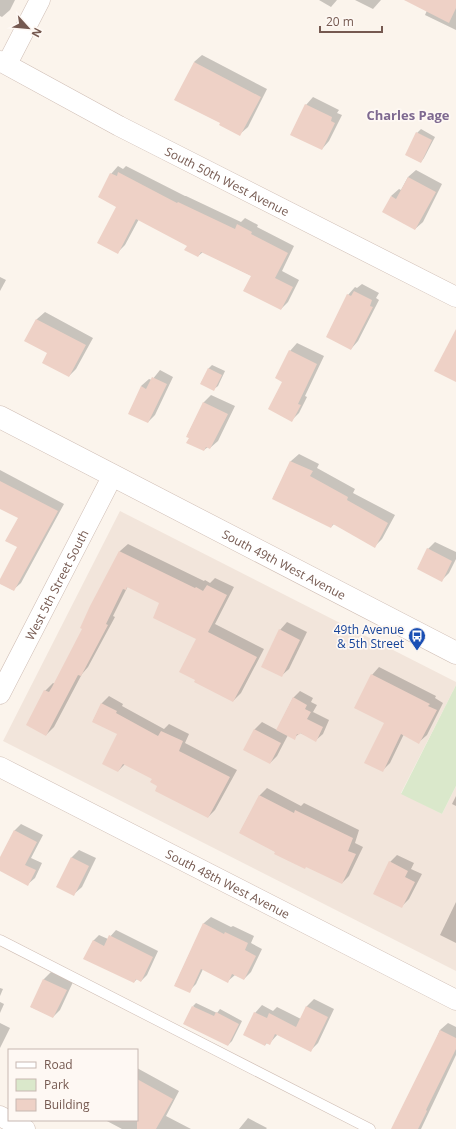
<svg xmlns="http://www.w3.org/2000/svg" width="456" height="1129" viewBox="0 0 456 1129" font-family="'Open Sans',sans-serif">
  <rect width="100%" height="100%" fill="#fbf4ec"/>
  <path fill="#f2e5db" d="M120,511L456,682V685L401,793L442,814L456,786V971L3,741Z"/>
  <path fill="#dae8cb" d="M456,685V786L442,814L401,794Z"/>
  <g fill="#0003">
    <path d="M0,0H15L10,10L2,17L0,16Z"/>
    <path d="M319,0H337L331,7Z"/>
    <path d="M355,0H381L373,9Z"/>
    <path d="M423,0H456V30L425,15L428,8Z"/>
    <path d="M202,55L267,89L248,127L240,134L221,123L194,62Z"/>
    <path d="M313,97L339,110L337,113L342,115L329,141L322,149L306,105Z"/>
    <path d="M421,129L435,137L424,158L421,162L417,133Z"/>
    <path d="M118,166L123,169L126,166L185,196H186L241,222L245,218L258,225L257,227L294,246L282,271L299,280L288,302L281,309L252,276L203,252L198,256L188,245L139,219L125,245L118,252L117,206L99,197L111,174Z"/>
    <path d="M416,170L442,184L423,222L415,229L391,196L399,189L401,190L408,177Z"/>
    <path d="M0,277L6,280L0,291Z"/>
    <path d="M362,284L379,293L376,298L379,300L358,341L351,349L348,295L355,287L357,288Z"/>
    <path d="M45,312L93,338L76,369L69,376L49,353L26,341L37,319Z"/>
    <path d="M297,343L324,356L305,396L307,397L299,413L291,421L284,381L290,351Z"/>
    <path d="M212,365L225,371L218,386L214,389L201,383L209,368Z"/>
    <path d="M160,370L173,377L155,415L148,422L141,386L149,379L152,380Z"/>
    <path d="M211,395L235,406L218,441L210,448L208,447L204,450L187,436L204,402Z"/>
    <path d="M299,454L319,464L317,468L355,489L353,493L395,515L382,539L375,546L334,524L331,527L273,498L291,461Z"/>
    <path d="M0,470L64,504L21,583L13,590L0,583V581L18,547L19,517L0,508Z"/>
    <path d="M435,542L456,552V559L449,573L442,580L428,549Z"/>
    <path d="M128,544L204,581L205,580L210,583L215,578L234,587L215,624L264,649L241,693L233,701L196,680L197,638L161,602L128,586L113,616L115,617L88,667L82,674L54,727L46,735L45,691L53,683L55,684L83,629L91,606L120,551Z"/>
    <path d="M287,622L307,632L289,669L281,676L280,630Z"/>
    <path d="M379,667L436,696L435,698L443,703L427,735L419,742L404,734L390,763L382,771L385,723L372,675Z"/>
    <path d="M300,691L313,698L311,702L317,705L313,712L329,720L323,734L316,740L300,733L294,738L288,735L277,756L270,763L254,730L262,722L277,730L293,698Z"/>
    <path d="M109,696L123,704L122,706L164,729L169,724L189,734L185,743L237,770L215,810L208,817L159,786L153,778L125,764L118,771L119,734L93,721L102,703Z"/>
    <path d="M267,788L301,806L304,803L359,830L355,843L363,847L349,876L342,883L276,852L240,832L260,795Z"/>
    <path d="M456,796V806L452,804Z"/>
    <path d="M21,824L43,835L31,858L42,863L35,878L28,884L0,870V859L15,830Z"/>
    <path d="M79,850L96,858L82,887L74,894L58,886L72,857Z"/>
    <path d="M397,855L414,863L411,869L422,874L409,899L402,906L390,862Z"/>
    <path d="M456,902V943L440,935Z"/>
    <path d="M211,917L231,927L233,926L254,936L251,943L262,949L251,972L244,979L235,975L228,981L203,969L196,984L189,991L175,985L204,923Z"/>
    <path d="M116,930L158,951L147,975L141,981L137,979L134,982L93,941L99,935L108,939Z"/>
    <path d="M51,972L73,982L60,1010L53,1017L31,1007L44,979Z"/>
    <path d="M0,988L3,989L0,996Z"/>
    <path d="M314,999L334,1009L318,1043L311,1050L278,1034L269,1044L267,1043L265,1045L255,1013L262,1005L273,1011L277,1007L301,1019L307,1006Z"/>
    <path d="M0,1002L4,1004L0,1013Z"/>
    <path d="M196,1003L217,1013L220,1009L242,1021L232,1041L228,1045L193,1006Z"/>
    <path d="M0,1023L10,1028L0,1048Z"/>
    <path d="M448,1023L456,1027V1055L421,1129H398L440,1030Z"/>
    <path d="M137,1068L179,1091L166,1116L191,1129H122L105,1120H137Z"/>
    <path d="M248,1118L267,1128L266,1129H239Z"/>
  </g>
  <g fill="#eed1c6">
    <path d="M404,0H456V8L449,23Z"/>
    <path d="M194,62L261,97L240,136L219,125L220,123L174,100Z"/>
    <path d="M305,104L332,117L331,121L335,123L322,150L290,135Z"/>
    <path d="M416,132L432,140L421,163L405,155Z"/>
    <path d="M118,172L177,203L178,202L235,229L237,224L252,232L251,234L288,253L275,278L293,287L281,310L243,291L251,276L201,252L198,257L184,250L187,246L136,219L118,254L97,243L116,207L98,197L110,173L117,176Z"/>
    <path d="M408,177L436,192L415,230L382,212L391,196L396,199Z"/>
    <path d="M354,291L372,300L370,306L373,307L351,350L326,337L347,294L351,296Z"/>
    <path d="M36,319L86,345L69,377L42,363L47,353L24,341Z"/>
    <path d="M456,329V382L434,371Z"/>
    <path d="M289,350L317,364L298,404L301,405L292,422L268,409L282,382L275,378Z"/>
    <path d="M208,368L222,375L214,391L200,384Z"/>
    <path d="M152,377L167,384L148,423L128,414L141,386L146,389Z"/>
    <path d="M203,402L228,414L210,449L206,447L204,451L186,443L189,438L186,437Z"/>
    <path d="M290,461L313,471L310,476L348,497L347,500L388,523L375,548L333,524L331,528L272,499Z"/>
    <path d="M0,481L58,511L14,591L0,584V579L17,547L5,541L18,518L0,509Z"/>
    <path d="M427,548L452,561L442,582L417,569Z"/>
    <path d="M119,551L195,588L196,587L203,591L207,585L227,595L208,632L257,657L233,702L194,682L195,680L179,672L196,639L153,618L159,603L127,587L126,590L123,589L106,624L108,625L81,676L78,675L46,736L26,725L44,690L49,692L52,687L82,629L80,628L90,606Z"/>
    <path d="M279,629L300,640L282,677L261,667Z"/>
    <path d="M371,674L430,704L428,706L437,710L419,744L401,734L383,772L364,763L384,723L354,708Z"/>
    <path d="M293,697L307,705L305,709L311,712L307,719L323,727L316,742L300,733L299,735L297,734L295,740L276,730Z"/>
    <path d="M101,703L117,711L116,713L158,736L161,731L183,741L179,751L230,777L208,818L155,791L157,786L150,782L152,779L123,764L118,772L102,764L117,734L92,722Z"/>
    <path d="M254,729L281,743L270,764L243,750Z"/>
    <path d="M259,795L294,813L295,810L353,838L348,851L356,854L342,884L306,867L305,869L274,854L275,852L239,833Z"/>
    <path d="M14,830L37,842L25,865L36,870L28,886L0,871V857Z"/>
    <path d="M71,857L89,866L74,896L56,887Z"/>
    <path d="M389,861L408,871L405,877L415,882L402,908L373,894Z"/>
    <path d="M203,923L224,934L225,932L248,943L245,950L256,956L244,980L232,974L228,983L201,969L190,993L174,986Z"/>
    <path d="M109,935L153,957L141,982L136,979L134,983L83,959L93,940L104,946Z"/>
    <path d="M43,979L67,990L53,1018L30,1007Z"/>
    <path d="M192,1006L214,1016L216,1012L239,1024L228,1046L183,1024Z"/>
    <path d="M306,1006L328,1017L311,1052L275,1034L270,1045L266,1043L265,1046L243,1035L254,1012L267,1018L269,1013L296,1027Z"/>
    <path d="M440,1030L456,1038V1049L426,1110L427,1111L418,1129H391Z"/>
    <path d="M137,1079L173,1099L156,1129H137Z"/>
  </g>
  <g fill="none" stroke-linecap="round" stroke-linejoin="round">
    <g stroke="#cfbdb4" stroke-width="11">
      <path id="service" d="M0,940L370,1129"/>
    </g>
    <g stroke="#cfbdb4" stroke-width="21">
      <g id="minor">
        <path id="s1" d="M0,61L119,126L456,297"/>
        <path d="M7,64L40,0"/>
        <path id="s2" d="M0,694L113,475"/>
        <path id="s3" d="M0,767L456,1000"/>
        <path d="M0,1116L25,1129"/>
      </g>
    </g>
    <g stroke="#cfbdb4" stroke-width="23">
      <g id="tertiary">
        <path id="s4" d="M0,417L456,653"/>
      </g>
    </g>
    <use href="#service" stroke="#fff" stroke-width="10"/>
    <use href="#minor" stroke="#fff" stroke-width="20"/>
    <use href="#tertiary" stroke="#fff" stroke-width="22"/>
  </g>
  <defs>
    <g id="bus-pin" transform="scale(0.9)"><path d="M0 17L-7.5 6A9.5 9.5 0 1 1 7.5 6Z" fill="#1a4fb4" stroke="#fef8f3"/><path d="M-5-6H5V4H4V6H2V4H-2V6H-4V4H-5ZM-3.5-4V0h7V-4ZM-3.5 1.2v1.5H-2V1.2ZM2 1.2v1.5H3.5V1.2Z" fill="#fff"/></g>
  </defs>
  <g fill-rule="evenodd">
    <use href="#bus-pin" x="417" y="636"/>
  </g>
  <g text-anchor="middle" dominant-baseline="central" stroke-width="3.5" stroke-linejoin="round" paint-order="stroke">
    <g font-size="12" fill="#755950" stroke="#fef8f3">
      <text stroke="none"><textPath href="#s1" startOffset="257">South 50th West Avenue</textPath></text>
      <text stroke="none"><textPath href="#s4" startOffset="320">South 49th West Avenue</textPath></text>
      <text stroke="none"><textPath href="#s2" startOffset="123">West 5th Street South</textPath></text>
      <text stroke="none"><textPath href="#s3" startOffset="256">South 48th West Avenue</textPath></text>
    </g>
    <g font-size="12" fill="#164399" stroke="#fef8f3" text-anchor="end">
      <text x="404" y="629">49th Avenue<tspan x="404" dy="14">&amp; 5th Street</tspan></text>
    </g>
    <g font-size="13" font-weight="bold" fill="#7e6990" stroke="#fef8f3">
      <text x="408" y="115">Charles Page</text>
    </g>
  </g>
  <rect x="8" y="1049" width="130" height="72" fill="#fef8f3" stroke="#c7b8b2"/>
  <rect x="16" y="1062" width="20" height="6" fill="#ffffff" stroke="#c7b8b2"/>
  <text x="44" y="1069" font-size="12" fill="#755950">Road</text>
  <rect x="16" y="1079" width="20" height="12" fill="#dae8cb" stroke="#c7b8b2"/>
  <text x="44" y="1089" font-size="12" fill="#755950">Park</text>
  <rect x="16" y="1099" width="20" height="12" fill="#eed1c6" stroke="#c7b8b2"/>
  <text x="44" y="1109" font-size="12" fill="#755950">Building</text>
  <g transform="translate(28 28) rotate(117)" stroke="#fef8f3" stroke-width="3" paint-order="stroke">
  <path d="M0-3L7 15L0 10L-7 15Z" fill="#755950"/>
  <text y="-6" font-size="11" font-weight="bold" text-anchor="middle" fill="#755950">N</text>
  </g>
  <path d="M320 26v6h62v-6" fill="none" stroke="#755950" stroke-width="2"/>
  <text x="326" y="26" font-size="12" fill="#755950" stroke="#fef8f3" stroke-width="3" paint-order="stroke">20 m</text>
</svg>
